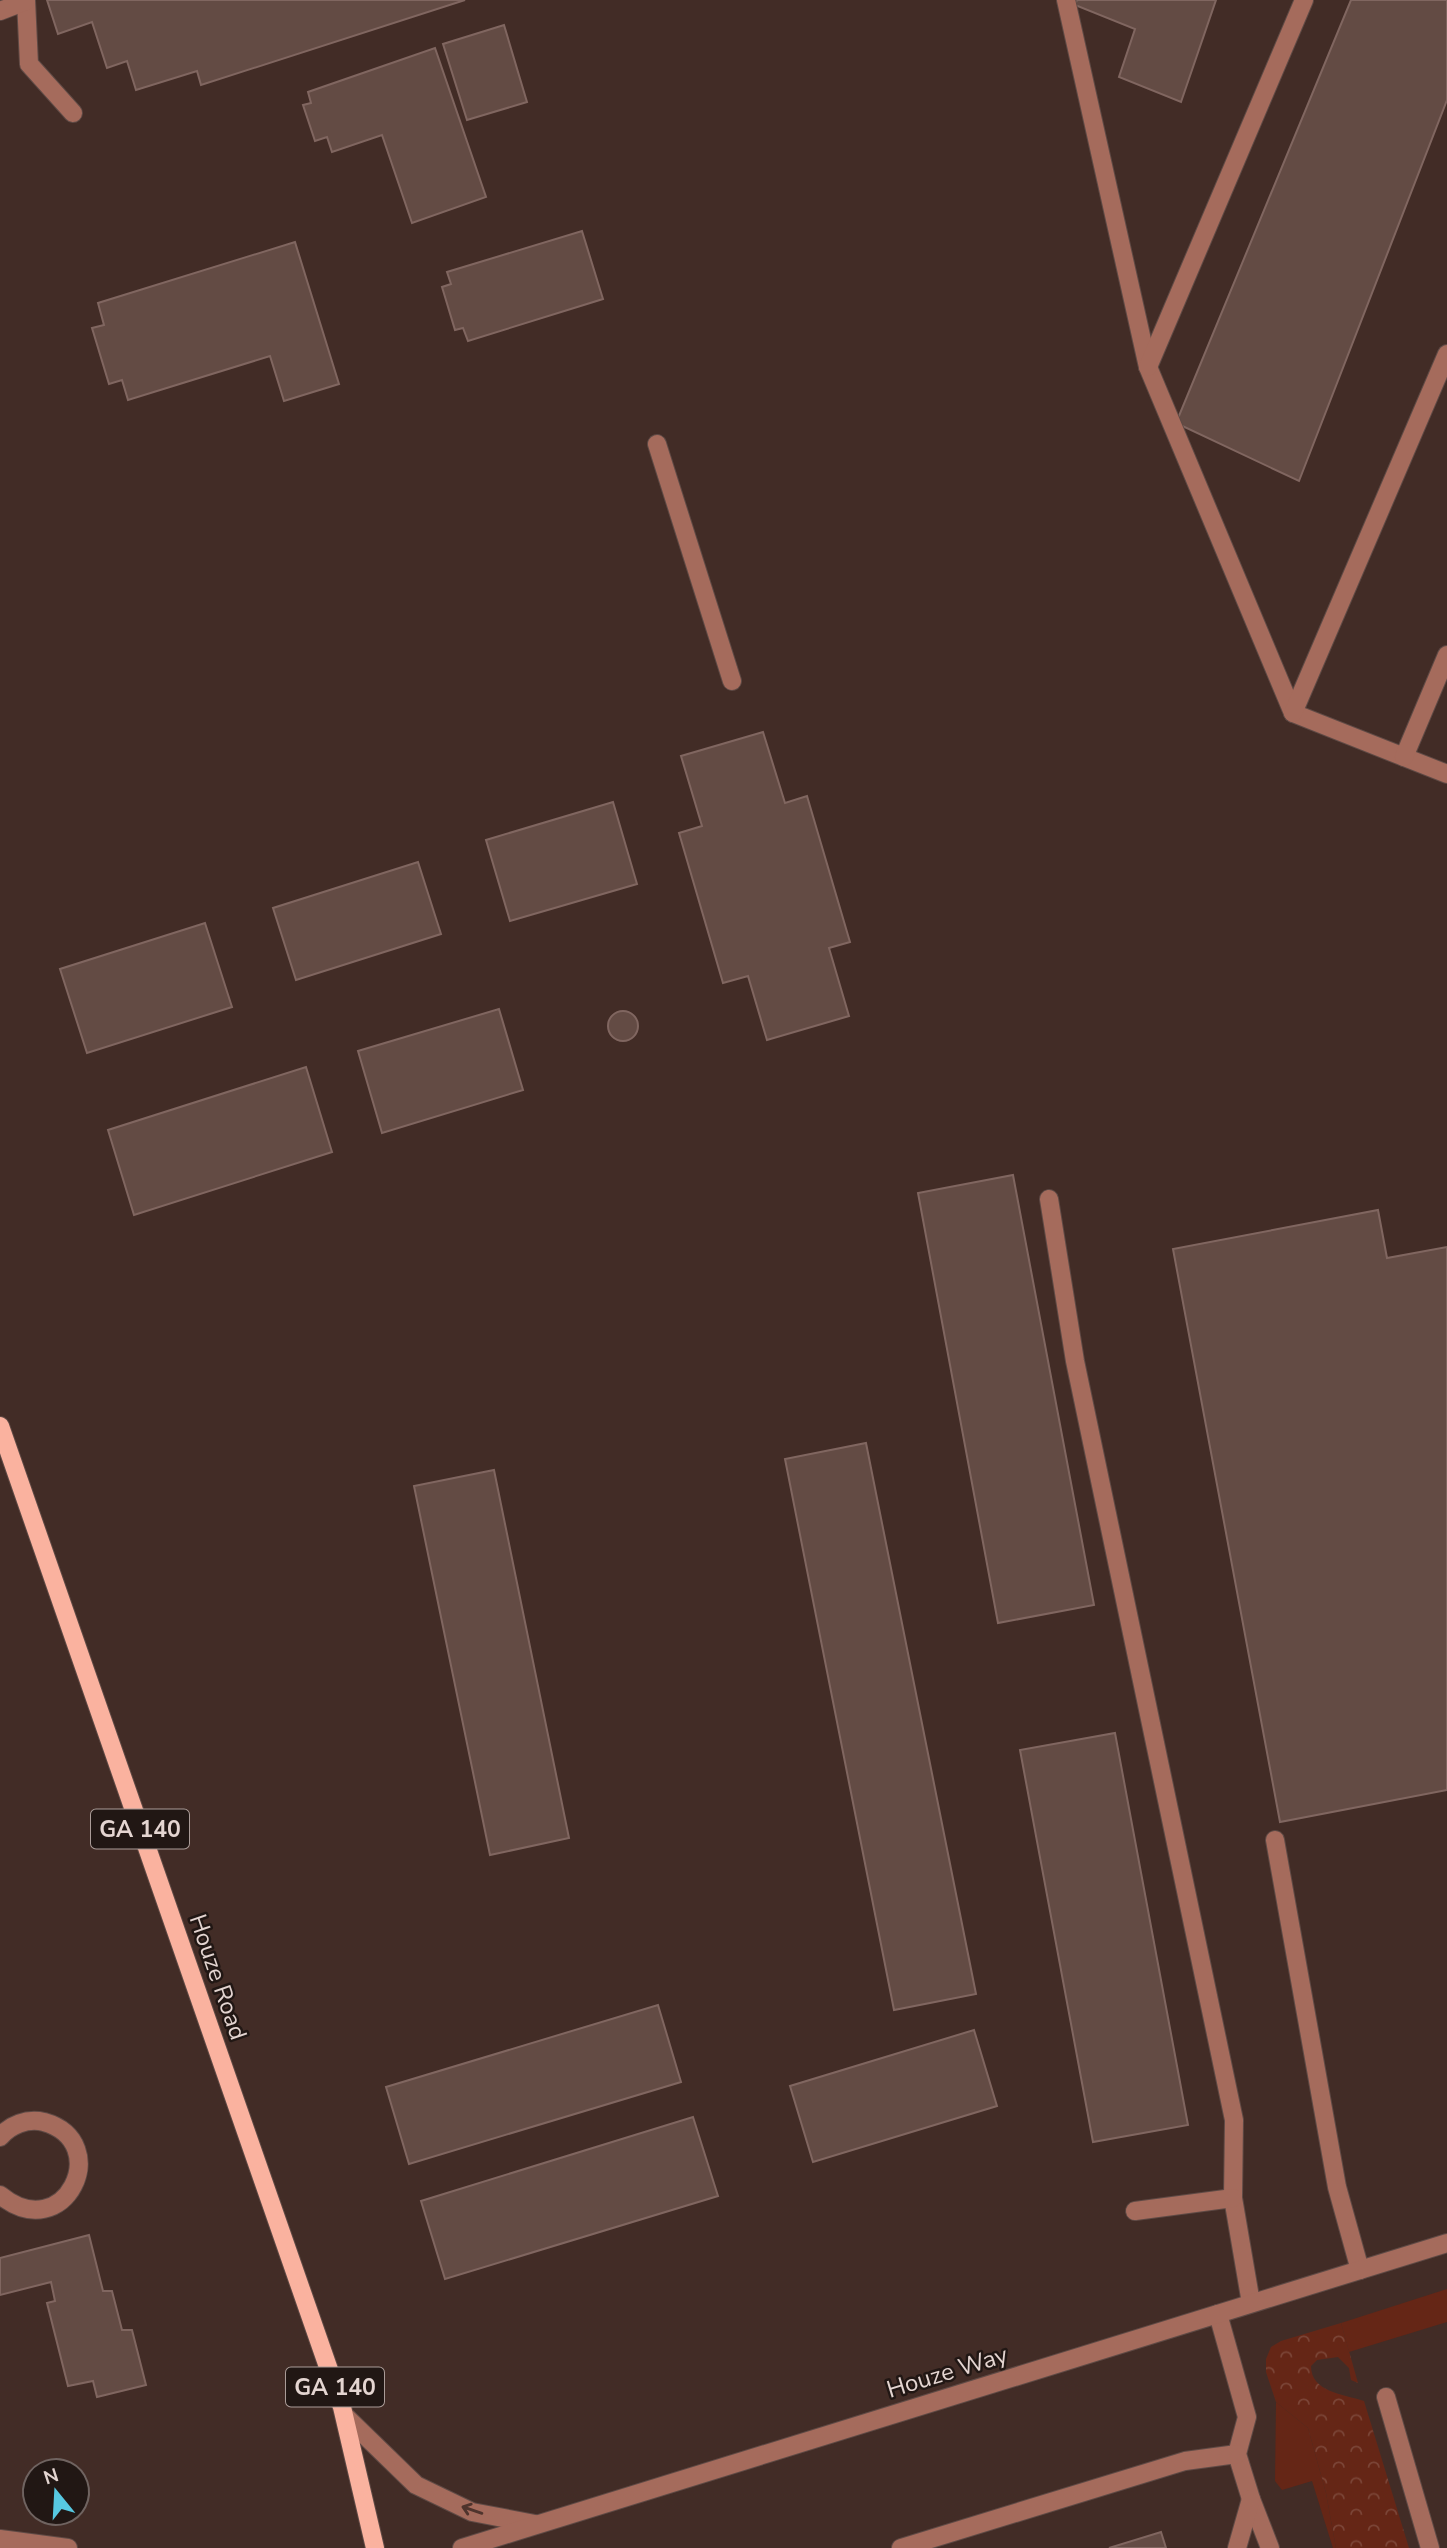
<svg xmlns="http://www.w3.org/2000/svg" width="1447" height="2548" viewBox="0 0 1447 2548" font-family="'Nunito Sans',sans-serif">
  <defs>
    <pattern id="forest-crowns" width="20" height="18" patternUnits="userSpaceOnUse" patternTransform="scale(1.75)"><rect width="20" height="18" fill="#652616"/><path d="M2 6a3 3 0 1 1 6 0M12 15a3 3 0 1 1 6 0" fill="none" stroke="#7b4537"/></pattern>
  </defs>
  <rect width="100%" height="100%" fill="#422c26"/>
  <g fill="#652616">
    <path d="M1447,2289V2322L1349,2352L1341,2323Z"/>
    <path d="M1276,2402L1308,2428L1326,2493L1336,2548H1333L1312,2481L1282,2490L1275,2481Z"/>
  </g>
  <path fill="url(#forest-crowns)" d="M1341,2323L1358,2383L1351,2380L1349,2368L1338,2357L1317,2360L1311,2366C1311,2392 1343,2394 1364,2401L1409,2548H1336L1326,2493L1308,2428L1276,2402L1266,2372V2359L1271,2347L1281,2341Z"/>
  <g fill="#634b44" stroke="#806660" stroke-width="2">
    <path d="M47,0H465L201,85L197,71L136,90L127,61L107,68L92,22L58,34Z"/>
    <path d="M1077,0H1216L1181,102L1119,77L1135,29L1075,5Z"/>
    <path d="M1351,0H1447V100L1299,481L1176,423Z"/>
    <path d="M504,25L527,102L467,120L443,44Z"/>
    <path d="M435,48L486,197L412,223L382,135L332,152L327,137L315,141L303,105L311,103L308,92Z"/>
    <path d="M582,231L603,299L468,341L463,328L455,330L442,287L451,284L447,272Z"/>
    <path d="M295,242L339,384L284,401L270,356L128,400L122,380L109,384L92,328L104,325L98,303Z"/>
    <path d="M763,732L785,803L807,796L850,942L829,948L849,1016L767,1040L748,976L723,983L679,833L702,826L681,756Z"/>
    <path d="M613,802L637,884L510,921L486,840Z"/>
    <path d="M418,862L441,934L296,980L273,908Z"/>
    <path d="M205,923L232,1007L87,1053L60,969Z"/>
    <path d="M499,1009L523,1090L382,1133L358,1051Z"/>
    <circle cx="623" cy="1026" r="15"/>
    <path d="M306,1067L332,1152L134,1215L108,1130Z"/>
    <path d="M1013,1175L1094,1605L998,1623L918,1193Z"/>
    <path d="M1378,1210L1387,1258L1447,1247V1790L1280,1822L1173,1249Z"/>
    <path d="M866,1443L976,1994L894,2010L785,1459Z"/>
    <path d="M494,1470L569,1838L490,1855L414,1486Z"/>
    <path d="M1115,1733L1188,2125L1093,2142L1020,1750Z"/>
    <path d="M658,2005L681,2082L409,2164L386,2087Z"/>
    <path d="M974,2030L997,2106L813,2162L790,2086Z"/>
    <path d="M693,2117L718,2196L445,2279L421,2201Z"/>
    <path d="M89,2235L103,2291H112L122,2330H132L146,2385L97,2397L93,2381L68,2386L47,2303L55,2301L51,2282L0,2295V2258Z"/>
    <path d="M1161,2532L1166,2548H1109Z"/>
  </g>
  <g fill="none" stroke-linecap="round" stroke-linejoin="round">
    <g stroke="#5f4a45" stroke-width="20">
      <g id="minor">
        <path d="M26,0L29,64L73,113"/>
        <path d="M1066,0L1148,367L1293,713L1447,774"/>
        <path d="M0,11L26,1"/>
        <path d="M1148,367L1304,0"/>
        <path d="M657,444L732,681"/>
        <path d="M1293,713L1447,354"/>
        <path d="M1404,757L1447,655"/>
        <path d="M1049,1199L1075,1361L1234,2120L1233,2198L1251,2303"/>
        <path d="M1275,1840L1337,2187L1360,2270"/>
        <path d="M0,2137C10,2125 27,2118 44,2122C115,2142 65,2248 0,2195"/>
        <path d="M1135,2211L1233,2198"/>
        <path d="M1218,2314L1247,2417L1237,2454L1251,2499L1270,2548"/>
        <path d="M1386,2397L1430,2548"/>
        <path d="M345,2416L416,2485L472,2512L535,2524"/>
        <path d="M0,2539L68,2548"/>
        <path d="M462,2548L1447,2243"/>
        <path d="M901,2548L1185,2461L1237,2454"/>
        <path d="M1237,2548L1251,2499"/>
      </g>
    </g>
    <g stroke="#5f4a45" stroke-width="20">
      <path id="major" d="M0,1426L342,2407L375,2548"/>
    </g>
    <use href="#minor" stroke="#a56b5c" stroke-width="18"/>
    <use href="#major" stroke="#fab29f" stroke-width="18"/>
  </g>
  <defs><path id="oneway-shaft" d="M-6 0H5M1.5-3L5.5 0L1.5 3" fill="none" stroke-width="1.6" stroke-linecap="round" stroke-linejoin="round" transform="scale(1.75)"/></defs>
  <use stroke="#4f342d" href="#oneway-shaft" transform="translate(472 2510) rotate(-161)"/>
  <g text-anchor="middle" dominant-baseline="central" stroke-width="5" stroke-linejoin="round" paint-order="stroke">
    <g fill="#211714" stroke="#aa9c98" stroke-width="2">
      <rect x="91" y="1809.5" width="98" height="39" rx="5"/>
      <rect x="286" y="2367.5" width="98" height="39" rx="5"/>
    </g>
    <g font-size="23" font-weight="bold" fill="#e4d5d1">
      <text x="140" y="1829">GA 140</text>
      <text x="335" y="2387">GA 140</text>
    </g>
    <g font-size="24" fill="#e4d5d1" stroke="#211714">
      <text transform="translate(218 1977) rotate(71)">Houze Road</text>
      <text transform="translate(947 2372) rotate(-17)">Houze Way</text>
    </g>
  </g>
  <g transform="translate(56 2492) rotate(342)"><circle r="33" fill="#211714" stroke="#6f6360" stroke-width="2"/>
  <path d="M0-5L12 26L0 18L-12 26Z" fill="#57c9e2"/>
  <text y="-10" font-size="19" font-weight="bold" text-anchor="middle" fill="#e4d5d1">N</text>
  </g>
</svg>
